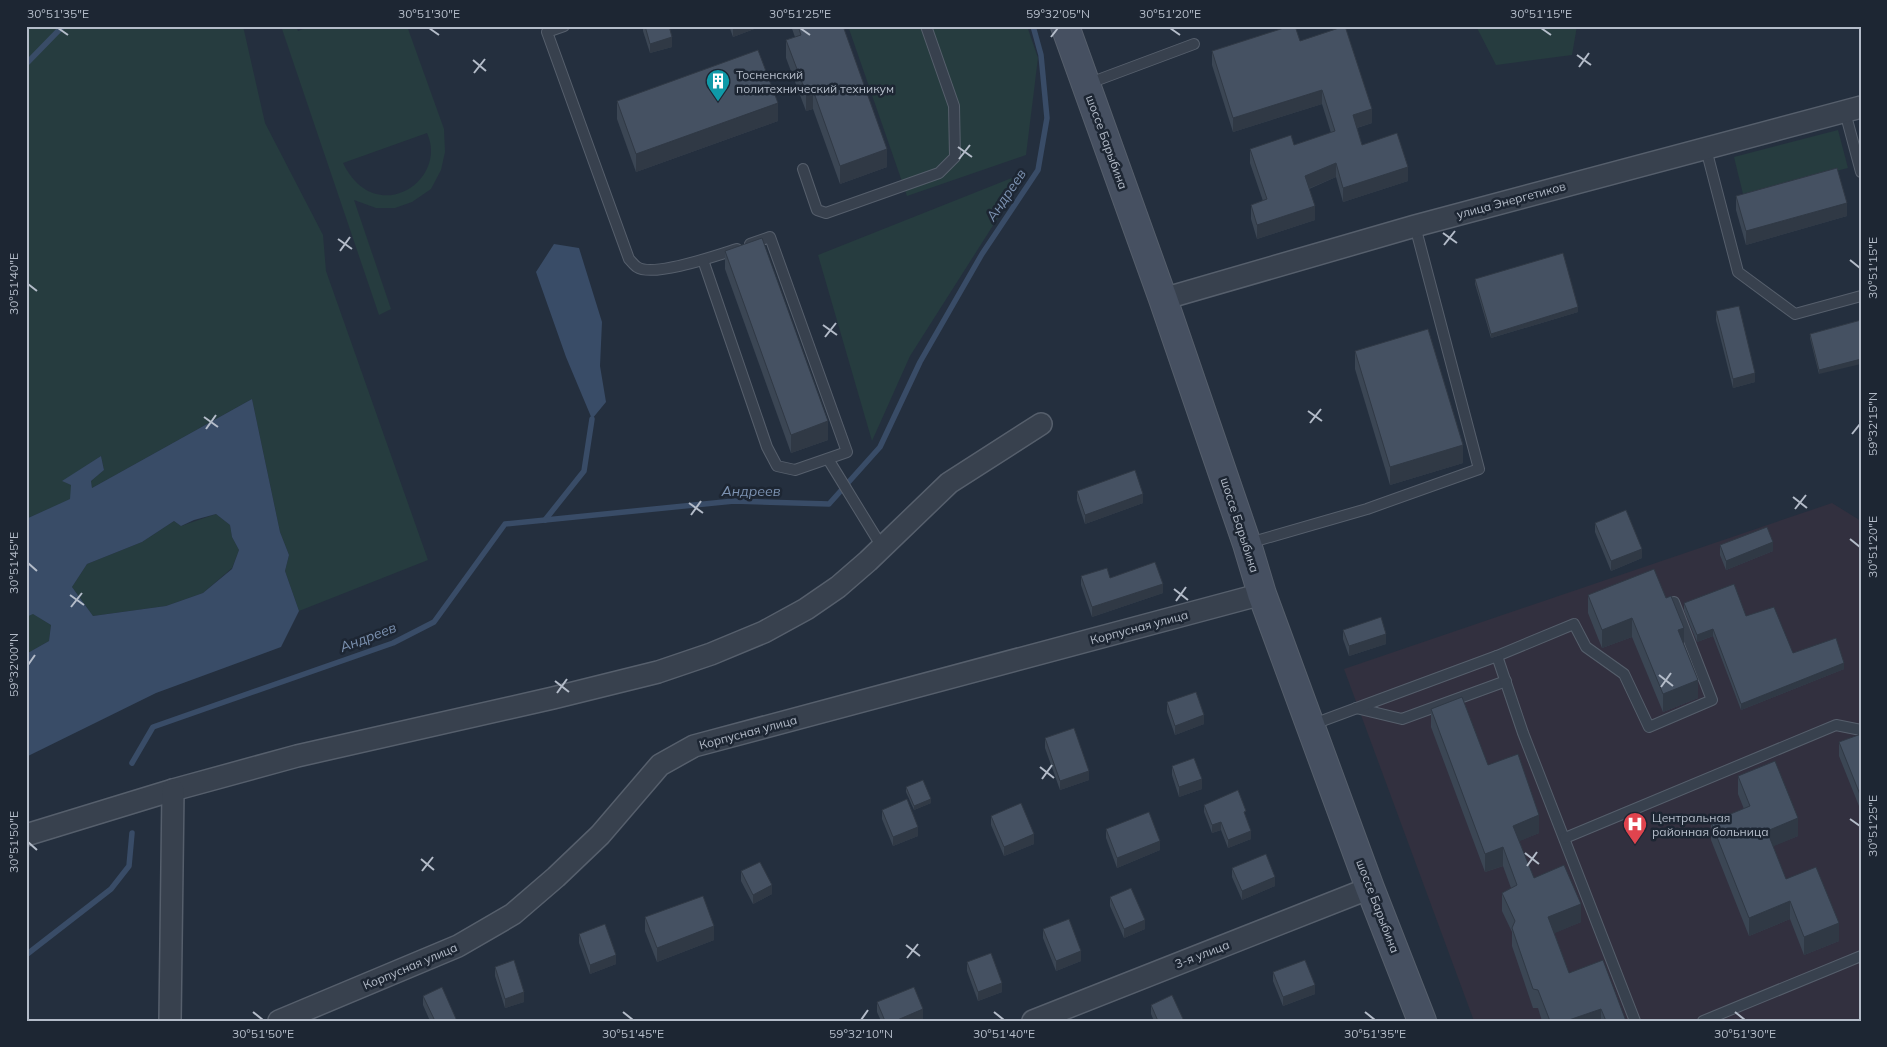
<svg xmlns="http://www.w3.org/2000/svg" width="1887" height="1047" viewBox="0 0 1887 1047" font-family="Mulish,sans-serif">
  <rect width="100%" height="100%" fill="#242f3e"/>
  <path fill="#32303f" d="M1832,503L1861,521V1021H1474L1344,669Z"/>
  <g fill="#263c3f" fill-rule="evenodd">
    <path d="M26,26H243L265,123L323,235L326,271L428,560L299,611L285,571L289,555L280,532L252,399L92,488L91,481L104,470L101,456L63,481L71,485V499L26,519Z"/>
    <path d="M281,26H296L298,31L311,26H407L444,129L445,152L441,170L431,189L412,202L395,208H376L354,200L391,309L379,315ZM427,133C449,181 375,229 343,163Z"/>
    <path d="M848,26H1027L1038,58L1026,155L907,196Z"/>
    <path d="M1476,26H1577L1572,55L1496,65Z"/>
    <path d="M1838,130L1848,168L1743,194L1734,157Z"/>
    <path d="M1027,172L910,356L872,441L818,255Z"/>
    <path d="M216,514L230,525L232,537L239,550L232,568L203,593L166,606L93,616L72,587L87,564L142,542L174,521L181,526Z"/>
    <path d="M32,613L51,625L49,641L26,654V617Z"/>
  </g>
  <g fill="#394c67" fill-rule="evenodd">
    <path d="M554,244L579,248L602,322L600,366L606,402L592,419L566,357L536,272Z"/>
    <path d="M252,399L280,532L289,555L285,571L299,611L281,647L156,693L26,757V654L49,641L51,625L33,614L26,617V519L70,499L71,485L62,481L101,456L104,470L91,481L92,488ZM216,514L230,525L232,537L239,550L232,569L203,593L166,606L93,616L72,587L87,564L142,542L174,521L181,526L194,520Z"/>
  </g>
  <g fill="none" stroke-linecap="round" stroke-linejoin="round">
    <g stroke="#394c67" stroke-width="5.5">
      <path d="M26,64L63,26"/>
      <path d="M545,520L584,471L592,419"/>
      <path d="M132,763L153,727L393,643L434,622L505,524L734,501L829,504L880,447L920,362L982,254L1038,170L1047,118L1041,55L1033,26"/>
      <path d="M26,955L111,889L129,866L132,833"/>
    </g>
    <g stroke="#565f6c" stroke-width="12">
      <g id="lane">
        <path d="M564,26L547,32L629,259C631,261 634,265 637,267C653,278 718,255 737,249"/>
        <path d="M1087,84L1194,44"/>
        <path d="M1845,112L1861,172"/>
        <path d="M1706,149L1738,272L1795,314L1861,296"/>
        <path d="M803,169L817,210L826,213L939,173L955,157L954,106L926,26"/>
        <path d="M703,260L767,447L777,466L795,470L847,452L770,237L750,244"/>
        <path d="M828,459L882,547"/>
        <path d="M1249,543L1367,509L1479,469L1415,226"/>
        <path d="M1497,656L1574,624L1586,647L1624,674L1649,727L1712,700L1674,602"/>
        <path d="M1356,708L1402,719L1506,681"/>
        <path d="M1311,725L1497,656L1523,733L1635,1021"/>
        <path d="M1565,838L1836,725L1861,730"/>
        <path d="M1703,1021L1861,956"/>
      </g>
    </g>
    <g stroke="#565f6c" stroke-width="24">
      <g id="street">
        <path d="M1163,299L1415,226L1861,107"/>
        <path d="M26,835L173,790L297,756L553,698L658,672L711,654L764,632L806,609L838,587L868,561L949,483L1041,424"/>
        <path d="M170,1021L173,790"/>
        <path d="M279,1021L458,946L513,914L556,877L600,835L660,765L694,746L1262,594"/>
        <path d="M1033,1021L1370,888"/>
      </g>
    </g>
    <g stroke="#565f6c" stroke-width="30">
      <path id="secondary" d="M1065,26L1163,299L1247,544L1262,594L1370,888L1422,1021"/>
    </g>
    <use href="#lane" stroke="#38414e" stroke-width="10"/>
    <use href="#street" stroke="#38414e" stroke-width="21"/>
    <use href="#secondary" stroke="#465061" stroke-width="28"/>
  </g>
  <g fill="#3b4654">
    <path d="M643,26H669L672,47L650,53L643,31Z"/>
    <path d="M729,26H762L733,37Z"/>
    <path d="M791,26H820L887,167L840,184L813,109L806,111L786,58V40L795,37Z"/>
    <path d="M1300,41L1372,123L1357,128L1362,145L1408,181L1343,202L1336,177L1309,189L1315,220L1257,239L1251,219V205L1263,201L1250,163V149L1294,145L1331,133L1322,104L1233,132L1212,65V51Z"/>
    <path d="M617,101L778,121L636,172L617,119Z"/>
    <path d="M1736,196L1847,216L1746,245L1736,210Z"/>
    <path d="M725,251L828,440L791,453L725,269Z"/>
    <path d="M1475,279L1578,312L1491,338L1475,284Z"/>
    <path d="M1716,311L1755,382L1733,388L1716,320Z"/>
    <path d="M1861,320L1819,374L1810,338V334Z"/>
    <path d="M1355,351L1463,463L1390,485L1355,369Z"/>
    <path d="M1077,491L1143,503L1085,524L1077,500Z"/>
    <path d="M1595,523L1642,558L1611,571L1595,532Z"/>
    <path d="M1720,545L1773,551L1726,570L1720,555Z"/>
    <path d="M1081,576L1110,578L1163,593L1092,617L1081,585Z"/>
    <path d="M1588,595L1684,645L1698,698L1663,712L1632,637L1602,648L1588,613Z"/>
    <path d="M1684,603L1746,616L1793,653L1844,669L1741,710L1713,636L1697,642L1684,610Z"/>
    <path d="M1343,630L1386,644L1349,656L1343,639Z"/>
    <path d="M1167,702L1204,724L1175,735L1167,712Z"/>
    <path d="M1431,709L1488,765L1539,833L1519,841L1534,878L1581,922L1554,933L1569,973L1626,1021H1542L1538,1008H1533L1512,946V932L1502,911V893L1511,888L1503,866L1485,872L1431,727Z"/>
    <path d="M1861,734V811L1839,756V742Z"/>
    <path d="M1045,738L1089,780L1060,790L1045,748Z"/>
    <path d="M1172,766L1202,789L1179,797L1172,775Z"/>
    <path d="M1738,776L1798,836L1773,846L1786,879L1839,941L1804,955L1790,919L1749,936L1711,840V822L1744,809L1738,794Z"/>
    <path d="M906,787L931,803L914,810L906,792Z"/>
    <path d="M1204,805L1246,819L1251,839L1228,848L1221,830L1212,833L1204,812Z"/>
    <path d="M882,810L918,836L893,846L882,819Z"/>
    <path d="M991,816L1034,844L1004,856L991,825Z"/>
    <path d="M1106,829L1160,850L1117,868L1106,838Z"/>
    <path d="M1232,868L1275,886L1242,900L1232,877Z"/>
    <path d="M741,871L772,894L753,904L741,881Z"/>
    <path d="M1110,897L1145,929L1124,938L1110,906Z"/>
    <path d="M645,917L714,940L657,962L645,931Z"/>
    <path d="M1043,929L1081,961L1056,971L1043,938Z"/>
    <path d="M579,934L616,964L590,974L579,943Z"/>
    <path d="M967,962L1002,992L978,1001L967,971Z"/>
    <path d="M495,967L524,1002L505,1008L495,976Z"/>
    <path d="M1273,972L1315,994L1283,1006L1273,981Z"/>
    <path d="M423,996L457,1021H430L423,1005Z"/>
    <path d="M877,1002L923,1019L918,1021H881L877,1012Z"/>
    <path d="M1151,1005L1184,1021H1154L1151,1014Z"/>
  </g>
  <g fill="#303945">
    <path d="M733,26H762L733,37Z"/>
    <path d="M672,37V47L650,53V44Z"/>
    <path d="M813,90V109L806,111V93Z"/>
    <path d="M1322,90V104L1233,132V118Z"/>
    <path d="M778,103V121L636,172V154Z"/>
    <path d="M1372,109V123L1353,129V115Z"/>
    <path d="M887,149V167L840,184V166Z"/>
    <path d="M1336,163V177L1305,190V176Z"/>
    <path d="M1408,167V181L1343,202V188Z"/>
    <path d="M1847,203V216L1746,245V231Z"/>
    <path d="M1315,206V220L1257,239V225Z"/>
    <path d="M1578,307V312L1491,338V334Z"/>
    <path d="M1861,359V364L1819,374V370Z"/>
    <path d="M1755,373V382L1733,388V379Z"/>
    <path d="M828,421V440L791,453V435Z"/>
    <path d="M1463,445V463L1390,485V467Z"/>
    <path d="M1143,494V503L1085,524V515Z"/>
    <path d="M1773,542V551L1726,570V561Z"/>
    <path d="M1642,549V558L1611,571V561Z"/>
    <path d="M1163,584V593L1092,617V607Z"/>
    <path d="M1632,618V637L1602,648V630Z"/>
    <path d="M1684,628V647L1678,630Z"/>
    <path d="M1713,629V636L1697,642V635Z"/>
    <path d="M1386,634V644L1349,656V646Z"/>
    <path d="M1844,663V669L1741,710V704Z"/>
    <path d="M1698,680V698L1663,712V694Z"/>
    <path d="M1204,715V724L1175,735V726Z"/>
    <path d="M1089,771V780L1060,790V781Z"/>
    <path d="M1202,779V789L1179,797V787Z"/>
    <path d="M931,799V803L914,810V806Z"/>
    <path d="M1539,815V833L1513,844V826Z"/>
    <path d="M1798,818V836L1767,849V831Z"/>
    <path d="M1221,822V830L1212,833V825Z"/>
    <path d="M918,827V836L893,846V837Z"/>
    <path d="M1251,831V839L1228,848V840Z"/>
    <path d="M1034,834V844L1004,856V847Z"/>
    <path d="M1160,841V850L1117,868V858Z"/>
    <path d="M1503,847V866L1485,872V854Z"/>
    <path d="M1275,877V886L1242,900V891Z"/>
    <path d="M772,885V894L753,904V895Z"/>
    <path d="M1790,901V919L1749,936V918Z"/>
    <path d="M1581,904V922L1548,936V917Z"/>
    <path d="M1145,920V929L1124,938V929Z"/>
    <path d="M1839,923V941L1804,955V937Z"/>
    <path d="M714,926V940L657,962V948Z"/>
    <path d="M1081,951V961L1056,971V961Z"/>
    <path d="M616,955V964L590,974V965Z"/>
    <path d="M1002,983V992L978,1001V992Z"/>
    <path d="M1315,985V994L1283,1006V997Z"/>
    <path d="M524,992V1002L505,1008V999Z"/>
    <path d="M923,1009V1019L918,1021H895Z"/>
    <path d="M1601,1009V1021H1566Z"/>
  </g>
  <g fill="#455162" stroke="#303945">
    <path d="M645,26H669L672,37L650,44Z"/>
    <path d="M798,26H820V28L825,26H843L887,149L840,166L813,90L806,93L786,40L801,35Z"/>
    <path d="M1290,26H1295L1300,41L1345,26L1372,109L1353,115L1362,145L1397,133L1408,167L1343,188L1336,163L1305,176L1315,206L1257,225L1251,205L1267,199L1250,149L1291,135L1294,145L1335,131L1322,90L1233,118L1212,51Z"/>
    <path d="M758,50L778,103L636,154L617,101Z"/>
    <path d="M1837,168L1847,203L1746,231L1736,196Z"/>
    <path d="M762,238L828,421L791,435L725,251Z"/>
    <path d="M1563,253L1578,307L1491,334L1475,279Z"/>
    <path d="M1739,306L1755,373L1733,379L1716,311Z"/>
    <path d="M1861,320V359L1819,370L1810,334Z"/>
    <path d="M1428,329L1463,445L1390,467L1355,351Z"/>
    <path d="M1135,470L1143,494L1085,515L1077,491Z"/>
    <path d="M1626,510L1642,549L1611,561L1595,523Z"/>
    <path d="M1767,527L1773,542L1726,561L1720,545Z"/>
    <path d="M1155,562L1163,584L1092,607L1081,576L1107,568L1110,578Z"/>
    <path d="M1654,569L1666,598L1671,596L1684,628L1678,630L1698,680L1663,694L1632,618L1602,630L1588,595Z"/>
    <path d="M1734,584L1746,616L1774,607L1793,653L1836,638L1844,663L1741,704L1713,629L1697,635L1684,603Z"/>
    <path d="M1381,617L1386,634L1349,646L1343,630Z"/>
    <path d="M1196,692L1204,715L1175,726L1167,702Z"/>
    <path d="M1462,697L1488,765L1518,754L1539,815L1513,826L1534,878L1564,865L1581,904L1548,917L1569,973L1603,960L1626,1021H1606L1601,1009L1566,1021H1550L1538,990L1533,989L1512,928L1515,921L1502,893L1517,885L1503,847L1485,854L1431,709Z"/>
    <path d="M1074,728L1089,771L1060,781L1045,738Z"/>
    <path d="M1861,734V797L1839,742Z"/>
    <path d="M1194,758L1202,779L1179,787L1172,766Z"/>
    <path d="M1775,761L1798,818L1767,831L1786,879L1816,867L1839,923L1804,937L1790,901L1749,918L1711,822L1750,806L1738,776Z"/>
    <path d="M923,780L931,799L914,806L906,787Z"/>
    <path d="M1238,790L1246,811L1244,812L1251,831L1228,840L1221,822L1212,825L1204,805Z"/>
    <path d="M907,799L918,827L893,837L882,810Z"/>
    <path d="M1021,803L1034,834L1004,847L991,816Z"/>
    <path d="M1149,812L1160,841L1117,858L1106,829Z"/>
    <path d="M1266,854L1275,877L1242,891L1232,868Z"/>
    <path d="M760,862L772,885L753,895L741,871Z"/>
    <path d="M1131,888L1145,920L1124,929L1110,897Z"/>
    <path d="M703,896L714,926L657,948L645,917Z"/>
    <path d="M1069,919L1081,951L1056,961L1043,929Z"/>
    <path d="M605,924L616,955L590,965L579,934Z"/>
    <path d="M991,953L1002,983L978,992L967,962Z"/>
    <path d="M514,960L524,992L505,999L495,967Z"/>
    <path d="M1305,960L1315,985L1283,997L1273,972Z"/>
    <path d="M442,987L457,1021H435L423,996Z"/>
    <path d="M914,987L923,1009L895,1021H885L877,1002Z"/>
    <path d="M1172,995L1184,1021H1158L1151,1005Z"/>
    <path d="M1861,1018V1021H1854Z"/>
  </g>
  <path fill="none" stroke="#b4bcc9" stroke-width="2" d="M58,28L68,35M429,28L439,35M800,28L810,35M1170,28L1180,35M1541,28L1551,35M1051,37L1058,28M1577,55L1591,65M473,60L486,71M1579,67L1589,53M474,73L485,59M958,147L972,157M959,159L970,145M1443,233L1457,243M338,239L352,249M1444,245L1455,231M340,251L350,237M1850,260L1860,268M28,284L37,291M823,325L837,335M825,337L836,323M1308,411L1322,421M204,417L218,427M1310,423L1321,409M206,429L216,415M1852,434L1860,424M1793,497L1807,508M689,503L703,513M1795,509L1806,495M691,515L701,501M1850,539L1860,547M28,563L37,571M1174,589L1188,600M70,595L84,605M1176,601L1186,587M71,607L82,593M28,665L35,655M1659,675L1673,686M555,681L569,692M1661,687L1671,673M557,693L567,679M1040,767L1054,778M1042,779L1052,765M1850,819L1860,826M28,842L37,850M1525,853L1539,864M421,859L434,870M1527,866L1537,852M422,871L433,857M906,945L920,956M907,958L918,944M253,1012L263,1020M623,1012L633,1020M994,1012L1004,1020M1365,1012L1375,1020M1735,1012L1745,1020M861,1020L868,1010"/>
  <defs>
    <g id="building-pin" transform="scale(1.25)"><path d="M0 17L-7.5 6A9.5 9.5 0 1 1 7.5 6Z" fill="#0f9aa8" stroke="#1d2633"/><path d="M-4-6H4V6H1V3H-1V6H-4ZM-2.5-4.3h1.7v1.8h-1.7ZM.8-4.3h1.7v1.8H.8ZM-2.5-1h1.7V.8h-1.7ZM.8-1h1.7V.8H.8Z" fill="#fff"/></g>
    <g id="hospital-pin" transform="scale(1.25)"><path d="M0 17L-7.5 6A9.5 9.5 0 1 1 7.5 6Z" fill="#e0444e" stroke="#1d2633"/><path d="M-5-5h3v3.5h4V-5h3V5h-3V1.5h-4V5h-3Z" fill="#fff"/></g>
  </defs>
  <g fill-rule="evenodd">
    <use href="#building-pin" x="718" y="81"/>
    <use href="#hospital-pin" x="1635" y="824"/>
  </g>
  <g text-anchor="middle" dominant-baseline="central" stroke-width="5" stroke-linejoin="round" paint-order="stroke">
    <g font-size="12" fill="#b4bcc9" stroke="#1d2633" text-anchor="start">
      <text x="736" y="74">Тосненский<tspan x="736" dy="14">политехнический техникум</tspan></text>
      <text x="1652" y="817">Центральная<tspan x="1652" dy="14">районная больница</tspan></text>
    </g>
    <g font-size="12" fill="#b4bcc9" stroke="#1d2633">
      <text transform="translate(1107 142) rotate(70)">шоссе Барыбина</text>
      <text transform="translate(1511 200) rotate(-15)">улица Энергетиков</text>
      <text transform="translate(1240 525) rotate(72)">шоссе Барыбина</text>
      <text transform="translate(1139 627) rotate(-15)">Корпусная улица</text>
      <text transform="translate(748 732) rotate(-15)">Корпусная улица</text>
      <text transform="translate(1378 906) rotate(69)">шоссе Барыбина</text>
      <text transform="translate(1202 954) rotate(-21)">3-я улица</text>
      <text transform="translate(410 966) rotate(-23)">Корпусная улица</text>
    </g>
    <g font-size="14" font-style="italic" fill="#7c92b1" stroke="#1d2633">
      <text transform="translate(1006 195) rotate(-56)">Андреев</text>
      <text x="751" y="491">Андреев</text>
      <text transform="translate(368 637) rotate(-21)">Андреев</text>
    </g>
  </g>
  <rect width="1887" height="1047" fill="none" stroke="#1d2633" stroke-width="55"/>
  <rect x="28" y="28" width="1832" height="992" fill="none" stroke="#b4bcc9" stroke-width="2"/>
  <g font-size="12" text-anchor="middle" fill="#b4bcc9">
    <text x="58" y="18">30°51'35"E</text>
    <text x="429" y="18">30°51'30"E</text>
    <text x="800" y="18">30°51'25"E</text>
    <text x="1058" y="18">59°32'05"N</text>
    <text x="1170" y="18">30°51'20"E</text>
    <text x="1541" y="18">30°51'15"E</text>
    <text transform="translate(1873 268) rotate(-90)" y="4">30°51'15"E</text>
    <text transform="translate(14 284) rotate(-90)" y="4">30°51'40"E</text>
    <text transform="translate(1873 424) rotate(-90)" y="4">59°32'15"N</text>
    <text transform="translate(1873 547) rotate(-90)" y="4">30°51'20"E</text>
    <text transform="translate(14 563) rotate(-90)" y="4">30°51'45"E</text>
    <text transform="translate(14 665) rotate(-90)" y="4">59°32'00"N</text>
    <text transform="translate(1873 826) rotate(-90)" y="4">30°51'25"E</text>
    <text transform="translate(14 842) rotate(-90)" y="4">30°51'50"E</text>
    <text x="263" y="1038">30°51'50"E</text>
    <text x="633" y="1038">30°51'45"E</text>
    <text x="861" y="1038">59°32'10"N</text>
    <text x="1004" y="1038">30°51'40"E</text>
    <text x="1375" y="1038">30°51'35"E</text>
    <text x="1745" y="1038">30°51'30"E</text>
  </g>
</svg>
